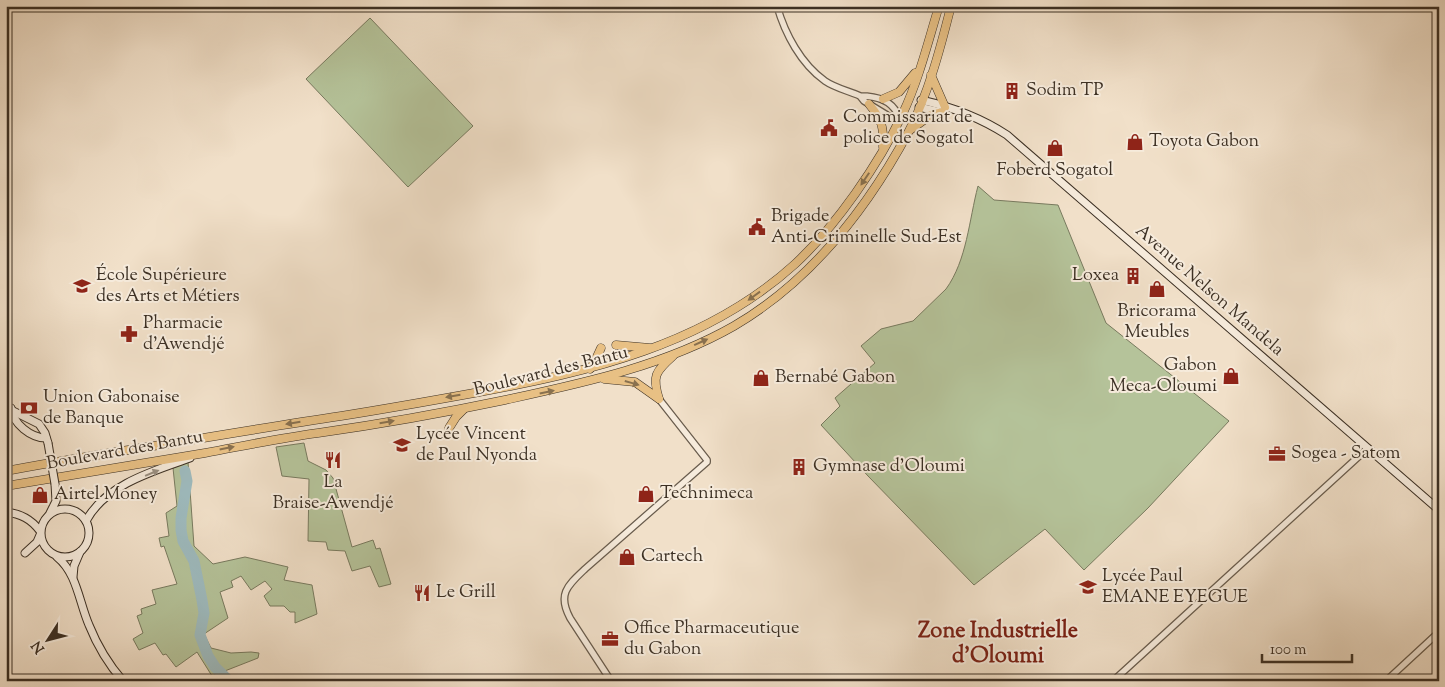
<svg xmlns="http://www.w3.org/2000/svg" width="1445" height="687" viewBox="0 0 1445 687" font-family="'Sorts Mill Goudy',serif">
  <rect width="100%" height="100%" fill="#f1e0c9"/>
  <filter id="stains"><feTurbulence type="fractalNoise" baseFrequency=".004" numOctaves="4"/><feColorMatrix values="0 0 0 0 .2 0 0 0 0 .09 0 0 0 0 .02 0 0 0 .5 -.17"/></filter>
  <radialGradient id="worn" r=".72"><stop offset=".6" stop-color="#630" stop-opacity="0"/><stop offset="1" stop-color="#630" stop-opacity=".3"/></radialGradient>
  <g fill="#b5c39a" stroke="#787a5f">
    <path d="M370,18L473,126L408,187L306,79Z"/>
    <path d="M978,186L994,200L1058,205L1106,323L1229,421L1148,508L1084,570L1045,529L974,585L868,476L821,425L840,406L835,398L875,363L861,346L881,329L913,321L946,289C967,260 969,220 978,186Z"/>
    <path d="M304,443L308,461L326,470L333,478L352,547L373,540L376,549L380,548L391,584L379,587L370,566L352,571L345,551L328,550L326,542L308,541L309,479L282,476L276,447Z"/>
    <path d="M188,462L194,546L213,564L245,557L288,567L284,580L312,585L317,614L295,623V612H290L284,606H270L264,596L272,589L265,581L251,590L241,576L231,581L233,587L220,592L228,618L204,634L211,648L231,653L251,652L259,653L258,658L212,676L197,652L176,667L166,654L163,655L155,643L139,650L133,639L143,633L137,616L142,614L141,609L156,604L152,590L177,584L164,546L161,547L159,538L169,536L166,513L177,506L173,468Z"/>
  </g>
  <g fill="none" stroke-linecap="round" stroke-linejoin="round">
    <path stroke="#9ebbbf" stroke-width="11" d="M185,471L187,481L181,518V530L183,541L194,561L202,600L204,613L200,635L208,656L215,667L229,681"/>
    <g stroke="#695c4d" stroke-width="8">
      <g id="tertiary">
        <path d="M777,6C785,34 801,64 825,81C835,88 849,91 860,96L864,101L887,115L891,117L896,116L897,113C890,99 875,96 860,96"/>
        <path d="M611,681L570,618C557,594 568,585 585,569L707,462V460L659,399"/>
        <path d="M1113,681L1368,448"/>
        <path d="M1386,681L1439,632"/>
      </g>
    </g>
    <g stroke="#3c3024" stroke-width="9">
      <g id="secondary">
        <path d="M921,100C952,107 981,118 1007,135L1439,510"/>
        <path d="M919,107L940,112"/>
        <path d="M6,405L13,411L39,424L45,433L48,443"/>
        <path d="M11,408C13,424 31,438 46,438"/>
        <circle cx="65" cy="533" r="24"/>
        <path d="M6,512C21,514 31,519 40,531"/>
        <path d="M50,513L56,501L55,484"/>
        <path d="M86,521C105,485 153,471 190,458"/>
        <path d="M25,553L37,542L40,535"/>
        <path d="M57,557C77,573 79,602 89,625C97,645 109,665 123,681"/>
        <path d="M73,577L74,566L80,552"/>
      </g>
    </g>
    <g stroke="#3c3024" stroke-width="9">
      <g id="trunk">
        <path d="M931,75L945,107"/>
        <path d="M883,99L899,92L915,73"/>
        <path d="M869,104C882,120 884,127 883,147"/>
        <path d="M910,130L931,115L942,112"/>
        <path d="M616,345L650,348"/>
        <path d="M590,369L595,361L601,348"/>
        <path d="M604,379L635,382L659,399"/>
        <path d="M659,399C652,376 655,372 673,356"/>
        <path d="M449,428L456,417L464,409"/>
        <path d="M6,471C64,460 121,451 179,442C233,433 287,424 341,416C385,409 430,401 474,393C589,372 706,345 795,264C836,226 879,164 903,113C919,79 928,42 939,6"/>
        <path d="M6,486C72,475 139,464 205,453C243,446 280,438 318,433C381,424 443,413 505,400C583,383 664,366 734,326C811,281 867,209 909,131C928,95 941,46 951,6"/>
      </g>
    </g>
    <use href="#tertiary" stroke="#f6ebdc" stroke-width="5.5"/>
    <use href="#secondary" stroke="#f6ebdc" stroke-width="7"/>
    <use href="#trunk" stroke="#e8c084" stroke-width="8"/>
    <g stroke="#3c3024" stroke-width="9" stroke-linecap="butt">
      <path id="secondary-bridge" d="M48,443L55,484"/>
    </g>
    <use href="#secondary-bridge" stroke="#f6ebdc" stroke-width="7"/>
  </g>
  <defs><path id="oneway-solid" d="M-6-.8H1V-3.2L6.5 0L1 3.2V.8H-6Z" transform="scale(1.25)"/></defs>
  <g fill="#89714f">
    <use href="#oneway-solid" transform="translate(865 179) rotate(124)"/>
    <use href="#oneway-solid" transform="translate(754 296) rotate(144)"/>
    <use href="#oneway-solid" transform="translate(701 342) rotate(-24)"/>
    <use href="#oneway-solid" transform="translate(632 383) rotate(16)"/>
    <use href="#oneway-solid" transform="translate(547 392) rotate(-12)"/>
    <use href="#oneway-solid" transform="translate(453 396) rotate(170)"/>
    <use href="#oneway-solid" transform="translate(387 422) rotate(-10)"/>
    <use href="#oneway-solid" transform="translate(293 423) rotate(171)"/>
    <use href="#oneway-solid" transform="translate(227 448) rotate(-11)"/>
  </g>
  <use fill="#998e80" href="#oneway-solid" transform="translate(152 473) rotate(-22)"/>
  <defs>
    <g id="building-bare" transform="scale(1.35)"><path d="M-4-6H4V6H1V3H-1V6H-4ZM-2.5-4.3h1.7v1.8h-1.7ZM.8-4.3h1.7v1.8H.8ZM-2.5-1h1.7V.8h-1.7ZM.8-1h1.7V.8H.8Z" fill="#8f2418" stroke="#f6ebdc" stroke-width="2.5" paint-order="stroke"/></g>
    <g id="civic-bare" transform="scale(1.35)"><path d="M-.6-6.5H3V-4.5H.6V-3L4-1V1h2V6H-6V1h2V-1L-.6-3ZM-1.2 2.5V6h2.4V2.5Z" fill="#8f2418" stroke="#f6ebdc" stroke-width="2.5" paint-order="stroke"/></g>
    <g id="shop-bare" transform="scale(1.35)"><path d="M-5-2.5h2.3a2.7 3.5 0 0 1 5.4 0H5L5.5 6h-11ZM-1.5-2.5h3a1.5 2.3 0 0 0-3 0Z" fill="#8f2418" stroke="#f6ebdc" stroke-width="2.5" paint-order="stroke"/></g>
    <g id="university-bare" transform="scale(1.35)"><path d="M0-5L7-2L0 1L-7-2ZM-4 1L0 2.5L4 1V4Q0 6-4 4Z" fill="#8f2418" stroke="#f6ebdc" stroke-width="2.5" paint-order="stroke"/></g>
    <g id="pharmacy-bare" transform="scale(1.35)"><path d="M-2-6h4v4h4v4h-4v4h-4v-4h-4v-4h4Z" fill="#8f2418" stroke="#f6ebdc" stroke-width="2.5" paint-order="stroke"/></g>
    <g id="bank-bare" transform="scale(1.35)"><path d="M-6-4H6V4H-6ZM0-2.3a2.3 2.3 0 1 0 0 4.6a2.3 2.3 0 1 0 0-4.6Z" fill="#8f2418" stroke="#f6ebdc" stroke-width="2.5" paint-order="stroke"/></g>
    <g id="school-bare" transform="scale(1.35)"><path d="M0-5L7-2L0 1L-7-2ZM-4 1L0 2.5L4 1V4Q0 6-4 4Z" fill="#8f2418" stroke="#f6ebdc" stroke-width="2.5" paint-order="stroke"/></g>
    <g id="office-bare" transform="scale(1.35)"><path d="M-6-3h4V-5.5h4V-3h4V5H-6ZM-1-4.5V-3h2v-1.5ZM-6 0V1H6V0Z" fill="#8f2418" stroke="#f6ebdc" stroke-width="2.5" paint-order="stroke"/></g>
    <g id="restaurant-bare" transform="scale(1.35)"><path d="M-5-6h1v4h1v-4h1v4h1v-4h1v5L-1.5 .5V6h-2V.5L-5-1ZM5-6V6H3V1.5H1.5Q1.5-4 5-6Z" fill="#8f2418" stroke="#f6ebdc" stroke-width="2.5" paint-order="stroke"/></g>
  </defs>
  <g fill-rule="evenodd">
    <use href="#building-bare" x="1012" y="91"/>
    <use href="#civic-bare" x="829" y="128"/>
    <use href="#shop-bare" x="1135" y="142"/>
    <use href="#shop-bare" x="1055" y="148"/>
    <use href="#civic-bare" x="757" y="227"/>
    <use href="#building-bare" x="1133" y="276"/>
    <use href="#university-bare" x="82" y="286"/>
    <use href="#shop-bare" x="1157" y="289"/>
    <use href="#pharmacy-bare" x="129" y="334"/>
    <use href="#shop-bare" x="1231" y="376"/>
    <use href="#shop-bare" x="761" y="378"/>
    <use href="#bank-bare" x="29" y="408"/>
    <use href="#school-bare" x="402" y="445"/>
    <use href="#office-bare" x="1277" y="454"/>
    <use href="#restaurant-bare" x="333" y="460"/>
    <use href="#building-bare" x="799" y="467"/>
    <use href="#shop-bare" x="646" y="494"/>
    <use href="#shop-bare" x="40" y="495"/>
    <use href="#shop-bare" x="627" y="557"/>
    <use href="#school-bare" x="1088" y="587"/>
    <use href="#restaurant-bare" x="422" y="593"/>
    <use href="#office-bare" x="610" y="639"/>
  </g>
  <g text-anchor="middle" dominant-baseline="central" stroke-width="4" stroke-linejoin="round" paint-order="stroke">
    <g font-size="18" fill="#3c3024" stroke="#f6ebdc" text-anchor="start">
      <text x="1026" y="91">Sodim TP</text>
      <text x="843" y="118">Commissariat de<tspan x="843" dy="21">police de Sogatol</tspan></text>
      <text x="1149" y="142">Toyota Gabon</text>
      <text x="1055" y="171" text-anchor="middle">Foberd Sogatol</text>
      <text x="771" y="217">Brigade<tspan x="771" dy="21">Anti-Criminelle Sud-Est</tspan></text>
      <text x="96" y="276">École Supérieure<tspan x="96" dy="21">des Arts et Métiers</tspan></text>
      <text x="1119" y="276" text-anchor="end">Loxea</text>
      <text x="1157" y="312" text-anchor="middle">Bricorama<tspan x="1157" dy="21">Meubles</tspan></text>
      <text x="143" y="324">Pharmacie<tspan x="143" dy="21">d'Awendjé</tspan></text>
      <text x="1217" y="366" text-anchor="end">Gabon<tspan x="1217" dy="21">Meca-Oloumi</tspan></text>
      <text x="775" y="378">Bernabé Gabon</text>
      <text x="43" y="398">Union Gabonaise<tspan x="43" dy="21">de Banque</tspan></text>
      <text x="416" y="435">Lycée Vincent<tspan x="416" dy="21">de Paul Nyonda</tspan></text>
      <text x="1291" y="454">Sogea - Satom</text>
      <text x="813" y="467">Gymnase d'Oloumi</text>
      <text x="333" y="483" text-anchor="middle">La<tspan x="333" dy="21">Braise-Awendjé</tspan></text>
      <text x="660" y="494">Technimeca</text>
      <text x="54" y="495">Airtel Money</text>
      <text x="641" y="557">Cartech</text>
      <text x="1102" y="577">Lycée Paul<tspan x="1102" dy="21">EMANE EYEGUE</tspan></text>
      <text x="436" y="593">Le Grill</text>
      <text x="624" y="629">Office Pharmaceutique<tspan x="624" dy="21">du Gabon</tspan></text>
    </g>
    <g font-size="18" fill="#3c3024" stroke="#f6ebdc">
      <text transform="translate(1209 291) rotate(41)">Avenue Nelson Mandela</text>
      <text transform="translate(551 372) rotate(-14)">Boulevard des Bantu</text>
      <text transform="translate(125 451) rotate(-10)">Boulevard des Bantu</text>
    </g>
    <g font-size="22" font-weight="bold" fill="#7a1f14" stroke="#f6ebdc">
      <text x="998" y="632">Zone Industrielle<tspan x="998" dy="25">d'Oloumi</tspan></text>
    </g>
  </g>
  <rect width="1445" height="687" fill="none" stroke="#f1e0c9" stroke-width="25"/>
  <rect x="8" y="8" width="1430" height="672" fill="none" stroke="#3c3024" stroke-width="2.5"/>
  <rect x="12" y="12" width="1420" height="662" fill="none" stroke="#3c3024"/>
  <g transform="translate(48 640) rotate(234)" stroke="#f6ebdc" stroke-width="4" paint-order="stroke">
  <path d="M0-4L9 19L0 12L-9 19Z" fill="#3c3024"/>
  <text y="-8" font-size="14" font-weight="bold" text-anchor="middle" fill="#3c3024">N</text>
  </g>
  <path d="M1262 654v8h90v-8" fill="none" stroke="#3c3024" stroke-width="2.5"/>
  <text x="1270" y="654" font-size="15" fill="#3c3024" stroke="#f6ebdc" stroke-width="4" paint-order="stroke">100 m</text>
  <rect width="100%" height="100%" filter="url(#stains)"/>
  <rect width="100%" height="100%" fill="url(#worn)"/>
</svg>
